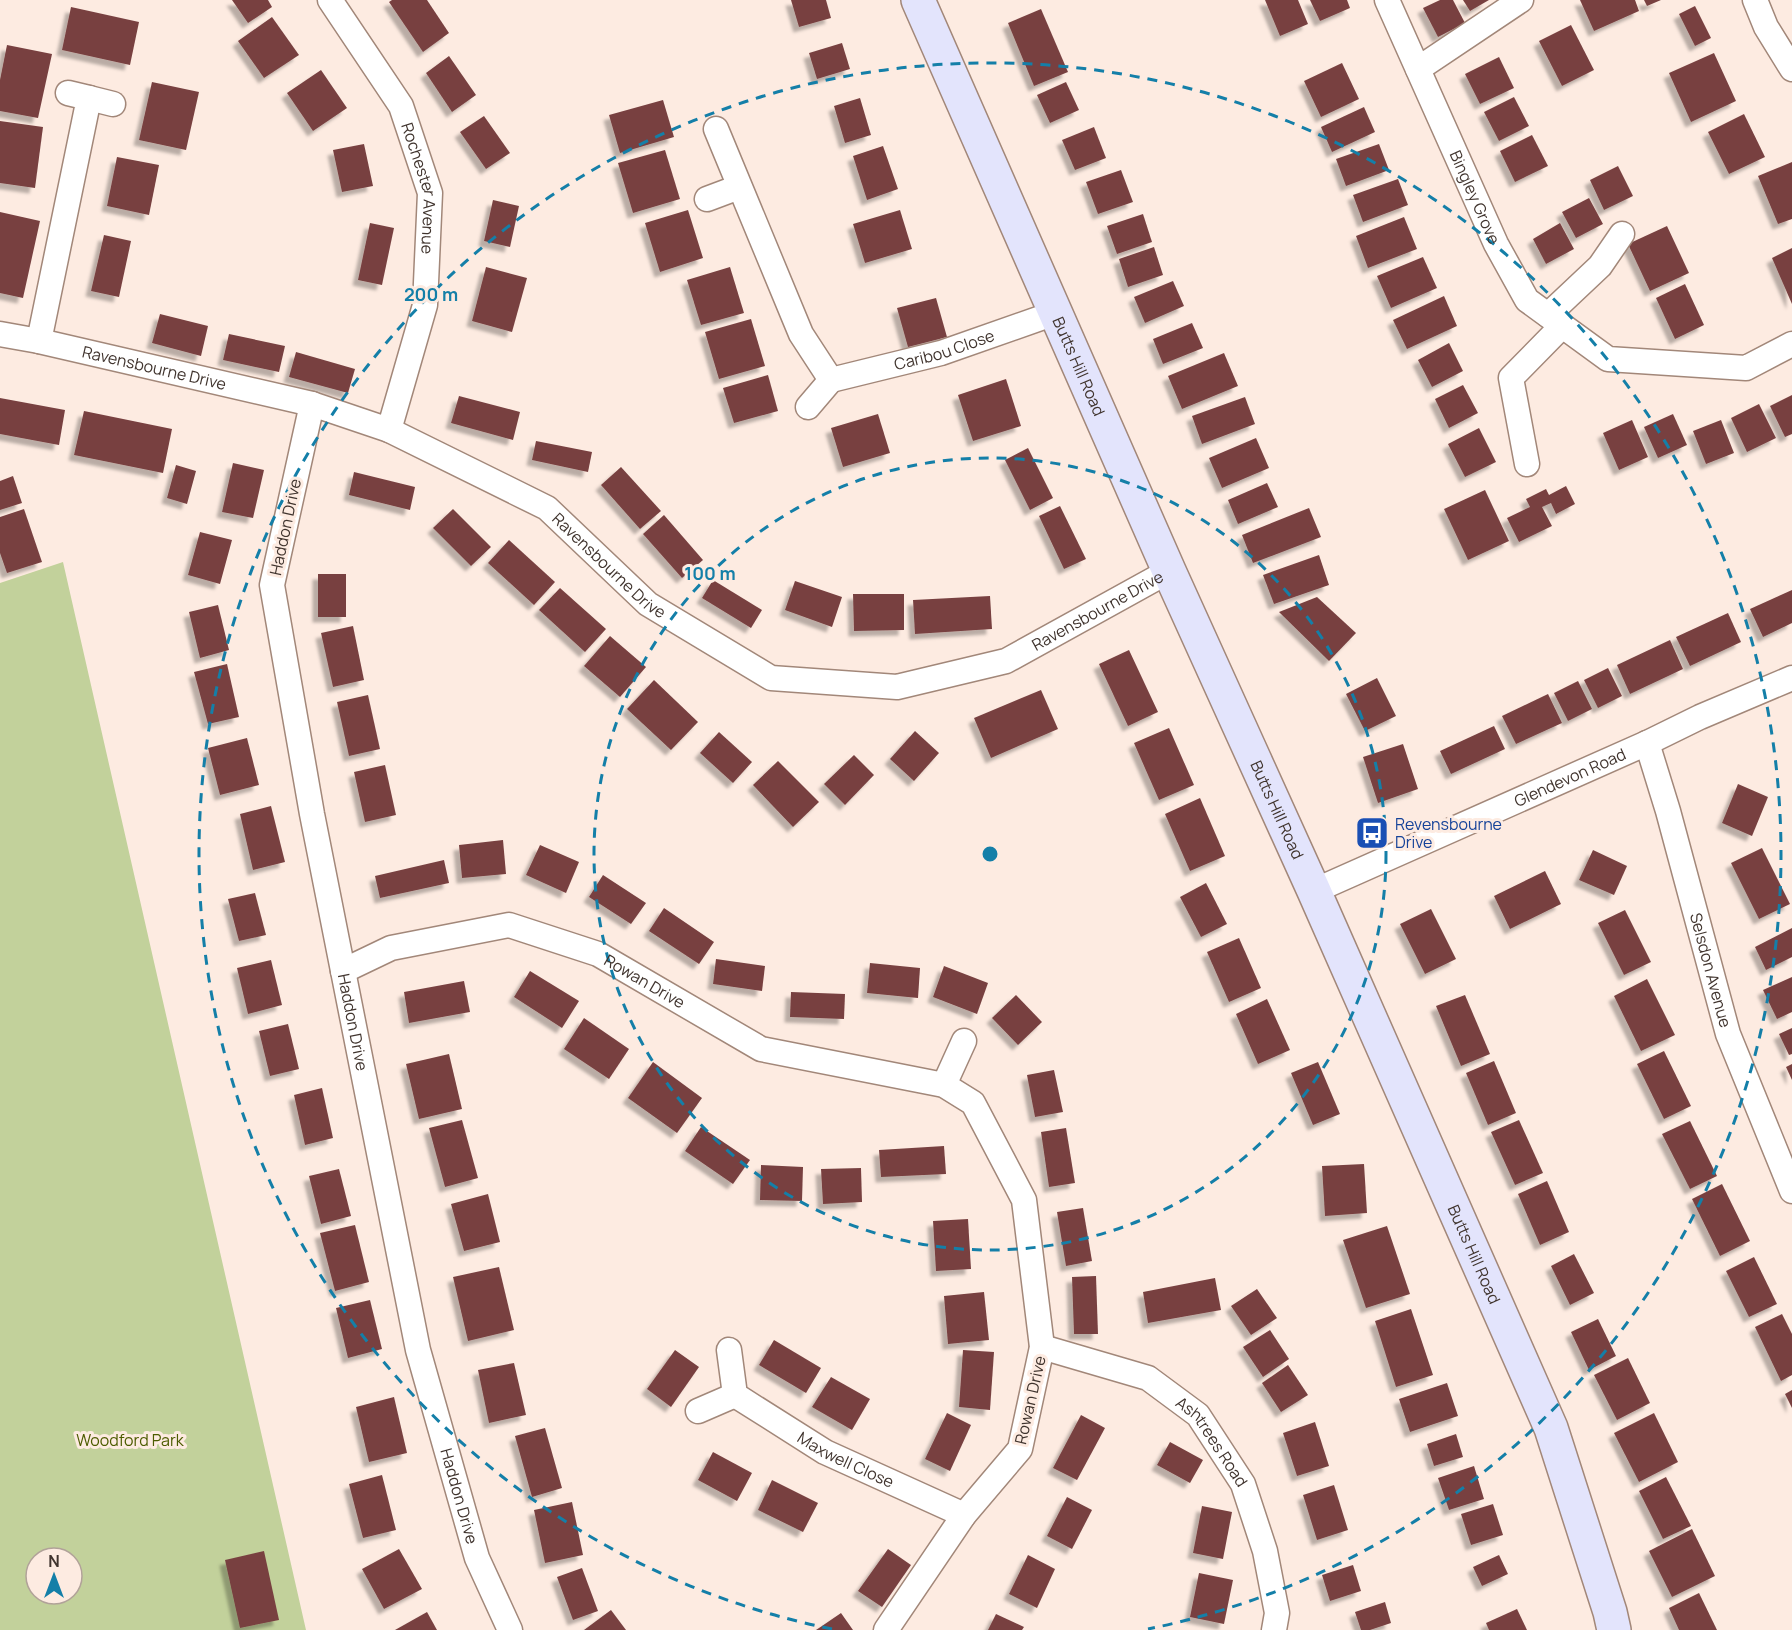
<svg xmlns="http://www.w3.org/2000/svg" width="1792" height="1630" viewBox="0 0 1792 1630" font-family="Manrope,sans-serif">
  <defs>
    <filter id="shadow"><feDropShadow dx="-5.5" dy="5.5" stdDeviation="1.5" flood-color="#0004"/></filter>
  </defs>
  <rect width="100%" height="100%" fill="#fdebe1"/>
  <path fill="#c2d19b" fill-rule="evenodd" d="M63,562L306,1630H0V583ZM36,1558H72V1594H36Z"/>
  <g fill="#784141" filter="url(#shadow)">
    <path d="M232,0H268L272,7L248,23Z"/>
    <path d="M392,0H427L449,33L423,52L389,2Z"/>
    <path d="M791,0H826L831,18L799,27Z"/>
    <path d="M1265,0H1298L1308,24L1280,36Z"/>
    <path d="M1310,0H1347L1350,8L1320,21Z"/>
    <path d="M1440,0H1453L1465,23L1438,37L1423,8Z"/>
    <path d="M1463,0H1489L1470,11Z"/>
    <path d="M1580,0H1635L1639,11L1594,31Z"/>
    <path d="M1644,0H1661L1647,6Z"/>
    <path d="M1695,6L1711,38L1695,46L1679,14Z"/>
    <path d="M71,7L139,22L130,65L62,50Z"/>
    <path d="M1041,9L1068,72L1034,86L1008,23Z"/>
    <path d="M272,17L299,55L264,78L238,41Z"/>
    <path d="M1571,25L1594,70L1562,86L1539,41Z"/>
    <path d="M842,43L850,69L817,79L809,53Z"/>
    <path d="M7,45L52,54L38,118L0,111V80Z"/>
    <path d="M1714,53L1736,101L1691,122L1669,73Z"/>
    <path d="M449,56L476,95L452,112L426,73Z"/>
    <path d="M1499,57L1514,88L1480,104L1465,74Z"/>
    <path d="M1342,63L1359,99L1321,117L1304,81Z"/>
    <path d="M321,70L347,108L313,131L287,93Z"/>
    <path d="M152,82L199,92L186,150L139,140Z"/>
    <path d="M1066,82L1079,110L1050,123L1037,95Z"/>
    <path d="M1514,97L1529,126L1499,141L1484,112Z"/>
    <path d="M860,98L871,135L845,143L834,106Z"/>
    <path d="M663,100L674,137L620,153L609,115Z"/>
    <path d="M1364,107L1375,132L1332,152L1321,127Z"/>
    <path d="M1744,114L1765,157L1729,174L1708,132Z"/>
    <path d="M484,116L510,153L486,169L460,132Z"/>
    <path d="M0,121L43,127L35,188L0,183Z"/>
    <path d="M1094,127L1106,158L1075,170L1062,140Z"/>
    <path d="M1532,135L1548,166L1515,182L1500,151Z"/>
    <path d="M364,144L373,186L342,192L333,150Z"/>
    <path d="M1379,144L1389,170L1346,186L1336,159Z"/>
    <path d="M883,146L898,189L867,200L853,156Z"/>
    <path d="M665,150L680,199L633,213L618,163Z"/>
    <path d="M117,157L159,165L149,215L107,206Z"/>
    <path d="M1792,162V219L1778,224L1758,176Z"/>
    <path d="M1618,166L1633,196L1604,210L1590,180Z"/>
    <path d="M1121,170L1133,202L1098,214L1086,182Z"/>
    <path d="M1398,179L1408,205L1363,222L1353,195Z"/>
    <path d="M1589,198L1603,224L1576,238L1562,212Z"/>
    <path d="M493,200L519,206L510,247L484,241Z"/>
    <path d="M688,210L703,258L660,272L645,223Z"/>
    <path d="M900,210L912,249L865,263L853,224Z"/>
    <path d="M0,212L40,221L23,298L0,293Z"/>
    <path d="M1143,214L1152,242L1117,254L1107,226Z"/>
    <path d="M1404,217L1417,249L1368,268L1356,236Z"/>
    <path d="M370,223L394,228L382,285L358,280Z"/>
    <path d="M1560,223L1574,249L1546,264L1533,239Z"/>
    <path d="M1667,226L1689,273L1650,291L1628,244Z"/>
    <path d="M104,235L131,241L119,297L91,291Z"/>
    <path d="M1154,247L1163,275L1128,287L1119,259Z"/>
    <path d="M1792,248V304L1772,258Z"/>
    <path d="M1423,257L1437,288L1391,308L1377,276Z"/>
    <path d="M486,267L527,278L512,332L472,321Z"/>
    <path d="M730,267L744,313L701,325L687,280Z"/>
    <path d="M1173,281L1184,306L1145,323L1134,297Z"/>
    <path d="M1685,284L1704,325L1675,339L1656,298Z"/>
    <path d="M1444,296L1457,326L1407,349L1393,320Z"/>
    <path d="M936,298L947,337L908,347L897,308Z"/>
    <path d="M160,314L208,326L201,356L152,343Z"/>
    <path d="M751,319L765,366L719,379L705,332Z"/>
    <path d="M1192,323L1203,348L1163,364L1153,339Z"/>
    <path d="M229,334L285,346L279,372L223,360Z"/>
    <path d="M1449,343L1463,371L1432,387L1418,360Z"/>
    <path d="M296,352L355,369L348,393L289,377Z"/>
    <path d="M1224,353L1238,386L1182,409L1168,376Z"/>
    <path d="M768,375L778,411L734,423L723,388Z"/>
    <path d="M1006,379L1021,426L973,441L958,395Z"/>
    <path d="M1463,385L1478,413L1449,428L1435,399Z"/>
    <path d="M1792,395V434L1785,437L1770,406Z"/>
    <path d="M459,396L520,412L513,440L451,423Z"/>
    <path d="M1245,397L1255,424L1202,444L1192,416Z"/>
    <path d="M0,398L65,410L59,445L0,434Z"/>
    <path d="M1759,404L1776,438L1747,452L1731,418Z"/>
    <path d="M84,411L172,429L163,473L74,455Z"/>
    <path d="M878,414L890,453L843,467L831,428Z"/>
    <path d="M1673,414L1687,445L1658,458L1644,427Z"/>
    <path d="M1632,420L1648,457L1619,470L1603,433Z"/>
    <path d="M1721,420L1734,453L1706,464L1693,431Z"/>
    <path d="M1479,428L1496,462L1465,477L1448,444Z"/>
    <path d="M1256,438L1269,468L1222,488L1209,458Z"/>
    <path d="M536,441L592,452L588,472L532,460Z"/>
    <path d="M1028,448L1053,498L1030,510L1005,460Z"/>
    <path d="M233,463L264,470L253,518L222,512Z"/>
    <path d="M176,465L196,471L187,504L167,498Z"/>
    <path d="M621,467L661,511L640,529L601,485Z"/>
    <path d="M354,472L415,487L410,510L349,495Z"/>
    <path d="M13,476L22,503L0,510V481Z"/>
    <path d="M1267,483L1278,507L1238,524L1228,500Z"/>
    <path d="M1566,486L1575,504L1556,514L1551,503L1542,507L1552,526L1519,542L1507,518L1530,507L1526,499L1546,489L1549,495Z"/>
    <path d="M1485,490L1509,541L1468,560L1444,509Z"/>
    <path d="M1060,506L1086,559L1064,569L1039,516Z"/>
    <path d="M1309,508L1321,537L1253,563L1242,535Z"/>
    <path d="M24,509L42,562L7,573L0,553V517Z"/>
    <path d="M453,509L491,547L471,566L433,528Z"/>
    <path d="M664,515L703,560L682,578L643,534Z"/>
    <path d="M200,532L232,540L220,584L188,575Z"/>
    <path d="M509,540L555,582L534,605L488,563Z"/>
    <path d="M1319,555L1329,585L1274,604L1263,575Z"/>
    <rect x="318" y="574" width="28" height="43"/>
    <path d="M713,580L762,610L751,628L702,598Z"/>
    <path d="M795,581L842,597L832,627L785,610Z"/>
    <path d="M560,588L606,629L585,652L539,610Z"/>
    <path d="M1792,590V623L1763,637L1750,609Z"/>
    <path d="M853,594H904V630L854,631Z"/>
    <path d="M990,596L992,629L915,634L913,600Z"/>
    <path d="M1317,597L1356,633L1329,661L1279,612Z"/>
    <path d="M218,605L229,650L200,658L189,612Z"/>
    <path d="M1728,613L1741,642L1690,666L1676,637Z"/>
    <path d="M353,626L364,680L333,687L321,633Z"/>
    <path d="M610,636L646,667L620,697L584,666Z"/>
    <path d="M1670,640L1683,669L1630,694L1617,665Z"/>
    <path d="M1129,650L1158,712L1128,726L1099,664Z"/>
    <path d="M227,664L239,717L208,724L194,672Z"/>
    <path d="M1608,668L1622,696L1598,708L1584,680Z"/>
    <path d="M1377,678L1396,716L1365,731L1346,694Z"/>
    <path d="M654,680L698,722L671,750L627,709Z"/>
    <path d="M1578,681L1592,709L1568,721L1554,693Z"/>
    <path d="M1041,690L1058,729L991,758L974,718Z"/>
    <path d="M1548,694L1562,723L1516,744L1502,716Z"/>
    <path d="M368,695L380,749L349,756L337,702Z"/>
    <path d="M1494,726L1505,749L1451,774L1440,751Z"/>
    <path d="M1169,728L1194,785L1159,800L1134,743Z"/>
    <path d="M915,731L939,753L914,781L890,759Z"/>
    <path d="M719,732L752,762L733,783L700,753Z"/>
    <path d="M247,738L259,785L220,795L208,748Z"/>
    <path d="M1403,744L1418,789L1378,803L1363,757Z"/>
    <path d="M854,755L874,775L845,805L824,784Z"/>
    <path d="M778,761L819,802L793,827L753,785Z"/>
    <path d="M385,765L396,815L365,822L354,772Z"/>
    <path d="M1738,784L1768,797L1752,836L1722,823Z"/>
    <path d="M1200,798L1225,856L1190,871L1165,814Z"/>
    <path d="M271,806L285,862L253,870L240,814Z"/>
    <path d="M503,840L506,874L462,878L459,845Z"/>
    <path d="M540,845L579,862L566,893L526,875Z"/>
    <path d="M1762,848L1790,904L1759,919L1731,863Z"/>
    <path d="M1593,850L1627,866L1614,895L1579,880Z"/>
    <path d="M444,860L449,883L380,898L375,876Z"/>
    <path d="M1545,871L1561,904L1510,929L1494,896Z"/>
    <path d="M603,875L646,903L631,924L589,897Z"/>
    <path d="M1206,883L1227,924L1201,937L1180,897Z"/>
    <path d="M255,893L266,935L239,941L228,899Z"/>
    <path d="M664,908L714,942L699,964L649,931Z"/>
    <path d="M1431,909L1456,959L1425,974L1400,924Z"/>
    <path d="M1625,910L1651,962L1624,975L1598,923Z"/>
    <path d="M1792,928V957L1766,970L1755,947Z"/>
    <path d="M1239,938L1261,988L1229,1002L1207,952Z"/>
    <path d="M716,959L765,966L762,991L713,984Z"/>
    <path d="M271,960L282,1005L248,1014L237,968Z"/>
    <path d="M870,963L920,968L918,998L867,993Z"/>
    <path d="M944,966L988,983L977,1014L933,997Z"/>
    <path d="M530,971L579,1001L562,1028L514,997Z"/>
    <path d="M1792,977V1012L1777,1019L1763,990Z"/>
    <path d="M1647,979L1675,1035L1641,1051L1614,996Z"/>
    <path d="M464,981L470,1012L409,1023L404,992Z"/>
    <path d="M791,992L845,994L844,1019L790,1017Z"/>
    <path d="M1016,995L1042,1022L1018,1045L992,1018Z"/>
    <path d="M1465,995L1490,1054L1461,1066L1436,1006Z"/>
    <path d="M1267,999L1290,1050L1258,1064L1236,1014Z"/>
    <path d="M584,1018L629,1049L609,1079L564,1049Z"/>
    <path d="M288,1024L299,1069L270,1076L259,1031Z"/>
    <path d="M1792,1028V1054L1789,1055L1779,1034Z"/>
    <path d="M1664,1051L1691,1106L1664,1119L1637,1064Z"/>
    <path d="M449,1054L462,1109L419,1119L406,1064Z"/>
    <path d="M1494,1061L1516,1113L1488,1125L1466,1073Z"/>
    <path d="M653,1062L702,1098L677,1133L628,1098Z"/>
    <path d="M1318,1062L1340,1114L1313,1125L1291,1073Z"/>
    <path d="M1792,1064V1080L1786,1067Z"/>
    <path d="M1054,1070L1063,1112L1035,1117L1027,1075Z"/>
    <path d="M322,1088L333,1138L305,1145L294,1095Z"/>
    <path d="M462,1120L478,1178L445,1187L429,1128Z"/>
    <path d="M1519,1120L1543,1173L1515,1185L1491,1132Z"/>
    <path d="M1690,1121L1717,1176L1690,1189L1662,1134Z"/>
    <path d="M701,1127L750,1160L733,1184L685,1151Z"/>
    <path d="M1066,1128L1075,1183L1049,1187L1041,1132Z"/>
    <path d="M944,1146L946,1174L881,1177L879,1150Z"/>
    <path d="M1364,1164L1367,1213L1325,1216L1322,1166Z"/>
    <path d="M761,1165L803,1167L802,1201L760,1200Z"/>
    <path d="M861,1168L862,1202L823,1204L821,1169Z"/>
    <path d="M339,1169L351,1216L321,1224L309,1176Z"/>
    <path d="M1547,1181L1569,1232L1540,1245L1518,1194Z"/>
    <path d="M1722,1184L1750,1241L1720,1256L1692,1199Z"/>
    <path d="M488,1194L500,1242L464,1251L451,1204Z"/>
    <path d="M1083,1208L1092,1261L1066,1266L1057,1212Z"/>
    <path d="M968,1219L971,1269L936,1271L933,1221Z"/>
    <path d="M355,1225L369,1282L335,1291L320,1233Z"/>
    <path d="M1387,1226L1410,1294L1366,1308L1343,1240Z"/>
    <path d="M1574,1254L1594,1293L1570,1305L1551,1266Z"/>
    <path d="M1754,1257L1777,1304L1749,1317L1726,1271Z"/>
    <path d="M499,1267L514,1330L468,1341L453,1277Z"/>
    <path d="M1096,1276L1098,1334H1074L1072,1277Z"/>
    <path d="M1215,1278L1221,1310L1148,1323L1143,1292Z"/>
    <path d="M1257,1289L1277,1318L1251,1335L1231,1306Z"/>
    <path d="M984,1292L989,1340L948,1344L944,1296Z"/>
    <path d="M370,1300L382,1349L348,1358L336,1308Z"/>
    <path d="M1411,1309L1433,1375L1396,1387L1375,1321Z"/>
    <path d="M1782,1314L1792,1334V1375L1781,1381L1755,1327Z"/>
    <path d="M1598,1319L1616,1356L1589,1370L1571,1332Z"/>
    <path d="M1270,1330L1289,1359L1263,1377L1243,1347Z"/>
    <path d="M774,1340L821,1368L806,1393L759,1365Z"/>
    <path d="M675,1350L699,1367L671,1407L647,1389Z"/>
    <path d="M963,1350L994,1352L990,1410L959,1407Z"/>
    <path d="M1628,1358L1650,1403L1617,1420L1594,1375Z"/>
    <path d="M514,1363L526,1415L489,1423L478,1370Z"/>
    <path d="M1288,1365L1308,1395L1281,1412L1262,1383Z"/>
    <path d="M831,1377L870,1399L852,1430L812,1407Z"/>
    <path d="M1447,1383L1458,1416L1410,1432L1399,1399Z"/>
    <path d="M1792,1390V1408L1785,1394Z"/>
    <path d="M394,1397L407,1453L369,1462L356,1407Z"/>
    <path d="M947,1413L971,1425L950,1471L925,1459Z"/>
    <path d="M1654,1413L1678,1462L1639,1482L1614,1433Z"/>
    <path d="M1081,1415L1105,1428L1077,1480L1053,1468Z"/>
    <path d="M1315,1422L1329,1466L1297,1476L1283,1433Z"/>
    <path d="M545,1428L562,1488L532,1497L515,1436Z"/>
    <path d="M1456,1434L1463,1457L1434,1466L1427,1444Z"/>
    <path d="M1170,1442L1203,1460L1190,1483L1157,1465Z"/>
    <path d="M713,1452L752,1473L737,1501L698,1480Z"/>
    <path d="M1474,1466L1484,1499L1449,1510L1438,1478Z"/>
    <path d="M382,1475L396,1530L363,1538L349,1484Z"/>
    <path d="M1666,1477L1691,1526L1663,1539L1639,1491Z"/>
    <path d="M772,1480L818,1503L803,1532L758,1510Z"/>
    <path d="M1334,1485L1348,1530L1317,1540L1303,1495Z"/>
    <path d="M1067,1497L1092,1510L1072,1549L1047,1536Z"/>
    <path d="M572,1502L583,1555L545,1563L534,1510Z"/>
    <path d="M1493,1504L1503,1535L1471,1545L1461,1514Z"/>
    <path d="M1202,1506L1232,1512L1223,1559L1193,1553Z"/>
    <path d="M1692,1529L1715,1576L1672,1597L1649,1551Z"/>
    <path d="M399,1549L422,1589L384,1609L362,1569Z"/>
    <path d="M888,1549L911,1565L882,1607L858,1591Z"/>
    <path d="M264,1551L279,1620L240,1628L225,1560Z"/>
    <path d="M1028,1555L1055,1569L1037,1608L1009,1594Z"/>
    <path d="M1499,1555L1508,1574L1482,1586L1473,1567Z"/>
    <path d="M1353,1565L1361,1591L1330,1601L1322,1575Z"/>
    <path d="M582,1568L598,1611L573,1620L557,1577Z"/>
    <path d="M1199,1573L1233,1580L1224,1624L1190,1617Z"/>
    <path d="M1699,1593L1717,1630H1679L1669,1608Z"/>
    <path d="M1385,1602L1391,1623L1370,1630H1361L1355,1612Z"/>
    <path d="M1517,1609L1527,1630H1489L1486,1623Z"/>
    <path d="M611,1610L626,1630H584Z"/>
    <path d="M427,1612L437,1630H395Z"/>
    <path d="M841,1613L853,1630H816L822,1626Z"/>
    <path d="M996,1614L1024,1627L1022,1630H988Z"/>
  </g>
  <g fill="none" stroke-linecap="round" stroke-linejoin="round">
    <g stroke="#a28779" stroke-width="27">
      <g id="street">
        <path id="s1" d="M330,0L401,106L430,193L425,305L389,430"/>
        <path id="s2" d="M1387,0L1496,244L1527,300L1608,359L1746,368L1792,344"/>
        <path d="M1755,0L1766,27L1792,69"/>
        <path d="M1418,69L1521,0"/>
        <path d="M89,98L113,104"/>
        <path id="s3" d="M716,129L801,334L831,380L941,353L1055,313"/>
        <path d="M707,199L739,187"/>
        <path d="M1548,315L1600,266L1622,234"/>
        <path id="s4" d="M0,334L39,341L312,404L389,430L547,508L648,604L771,678L897,687L1006,661L1169,571"/>
        <path d="M39,341L89,98L68,93"/>
        <path id="s5" d="M312,404L272,585L312,814L418,1350L477,1558L510,1630"/>
        <path d="M808,407L831,380"/>
        <path d="M1527,464L1511,378L1562,326"/>
        <path id="s6" d="M1647,743L1668,811L1728,1034L1792,1191"/>
        <path id="s7" d="M1314,891L1647,743L1700,717L1792,678"/>
        <path id="s8" d="M343,971L391,948L509,925L598,954L761,1049L944,1085L973,1103L1024,1200L1042,1347L1020,1449L964,1515L886,1630"/>
        <path d="M944,1085L964,1041"/>
        <path id="s9" d="M1042,1347L1148,1378L1198,1415L1243,1484L1265,1551L1277,1613L1274,1630"/>
        <path id="s10" d="M729,1350L735,1395L825,1452L964,1515"/>
        <path d="M698,1411L735,1395"/>
      </g>
    </g>
    <g stroke="#a28779" stroke-width="36">
      <g id="secondary">
        <path id="s11" d="M918,0L1169,571L1314,891L1551,1428L1610,1612L1614,1630"/>
      </g>
    </g>
    <use href="#street" stroke="#fff" stroke-width="24"/>
    <use href="#secondary" stroke="#e3e4fc" stroke-width="33"/>
  </g>
  <g fill="none" stroke="#147fa8" stroke-width="3" stroke-dasharray="10 8">
    <circle cx="990" cy="854" r="396"/>
    <path d="M832 1629A791 791 0 1 1 1148 1629"/>
  </g>
  <defs>
    <g id="bus-square" transform="scale(1.725)"><rect x="-9" y="-9" width="18" height="18" rx="4" fill="#1a4fb4" stroke="#fdebe1"/><path d="M-5-6H5V4H4V6H2V4H-2V6H-4V4H-5ZM-3.5-4V0h7V-4ZM-3.5 1.2v1.5H-2V1.2ZM2 1.2v1.5H3.5V1.2Z" fill="#fff"/></g>
  </defs>
  <g fill-rule="evenodd">
    <use href="#bus-square" x="1372" y="833"/>
  </g>
  <g text-anchor="middle" dominant-baseline="central" stroke-width="6" stroke-linejoin="round" paint-order="stroke">
    <g font-size="16" fill="#40342e" stroke="#fdebe1">
      <text stroke="none"><textPath href="#s1" startOffset="213">Rochester Avenue</textPath></text>
      <text stroke="none"><textPath href="#s2" startOffset="216">Bingley Grove</textPath></text>
      <text stroke="none"><textPath href="#s3" startOffset="394">Caribou Close</textPath></text>
      <text stroke="none"><textPath href="#s4" startOffset="158">Ravensbourne Drive</textPath></text>
      <text stroke="none"><textPath href="#s11" startOffset="400">Butts Hill Road</textPath></text>
      <text transform="translate(285 527) rotate(-78)">Haddon Drive</text>
      <text stroke="none"><textPath href="#s4" startOffset="662">Ravensbourne Drive</textPath></text>
      <text stroke="none"><textPath href="#s4" startOffset="1203">Ravensbourne Drive</textPath></text>
      <text stroke="none"><textPath href="#s7" startOffset="280">Glendevon Road</textPath></text>
      <text stroke="none"><textPath href="#s11" startOffset="886">Butts Hill Road</textPath></text>
      <text stroke="none"><textPath href="#s6" startOffset="236">Selsdon Avenue</textPath></text>
      <text stroke="none"><textPath href="#s8" startOffset="321">Rowan Drive</textPath></text>
      <text stroke="none"><textPath href="#s5" startOffset="630">Haddon Drive</textPath></text>
      <text stroke="none"><textPath href="#s11" startOffset="1372">Butts Hill Road</textPath></text>
      <text transform="translate(1030 1400) rotate(-77)">Rowan Drive</text>
      <text stroke="none"><textPath href="#s9" startOffset="202">Ashtrees Road</textPath></text>
      <text stroke="none"><textPath href="#s10" startOffset="174">Maxwell Close</textPath></text>
      <text stroke="none"><textPath href="#s5" startOffset="1116">Haddon Drive</textPath></text>
    </g>
    <g font-size="16" fill="#164399" stroke="#fdebe1" text-anchor="start">
      <text x="1395" y="824">Revensbourne<tspan x="1395" dy="18">Drive</tspan></text>
    </g>
    <g font-size="16" fill="#4d5c00" stroke="#fdebe1">
      <text x="130" y="1440">Woodford Park</text>
    </g>
  </g>
  <circle cx="990" cy="854" r="9" fill="#147fa8" stroke="#fdebe1" stroke-width="3"/>
  <g font-size="18" text-anchor="middle" font-weight="bold" fill="#147fa8" stroke="#fdebe1" stroke-width="6" stroke-linejoin="round" paint-order="stroke">
    <text x="431" y="301">200 m</text>
    <text x="710" y="580">100 m</text>
  </g>
  <g transform="translate(54 1576)"><circle r="28" fill="#fdebe1" stroke="#b1a299" stroke-width="1.5"/>
  <path d="M0-4.5L10 22L0 15L-10 22Z" fill="#147fa8"/>
  <text y="-9" font-size="16" font-weight="bold" text-anchor="middle" fill="#40342e">N</text>
  </g>
</svg>
